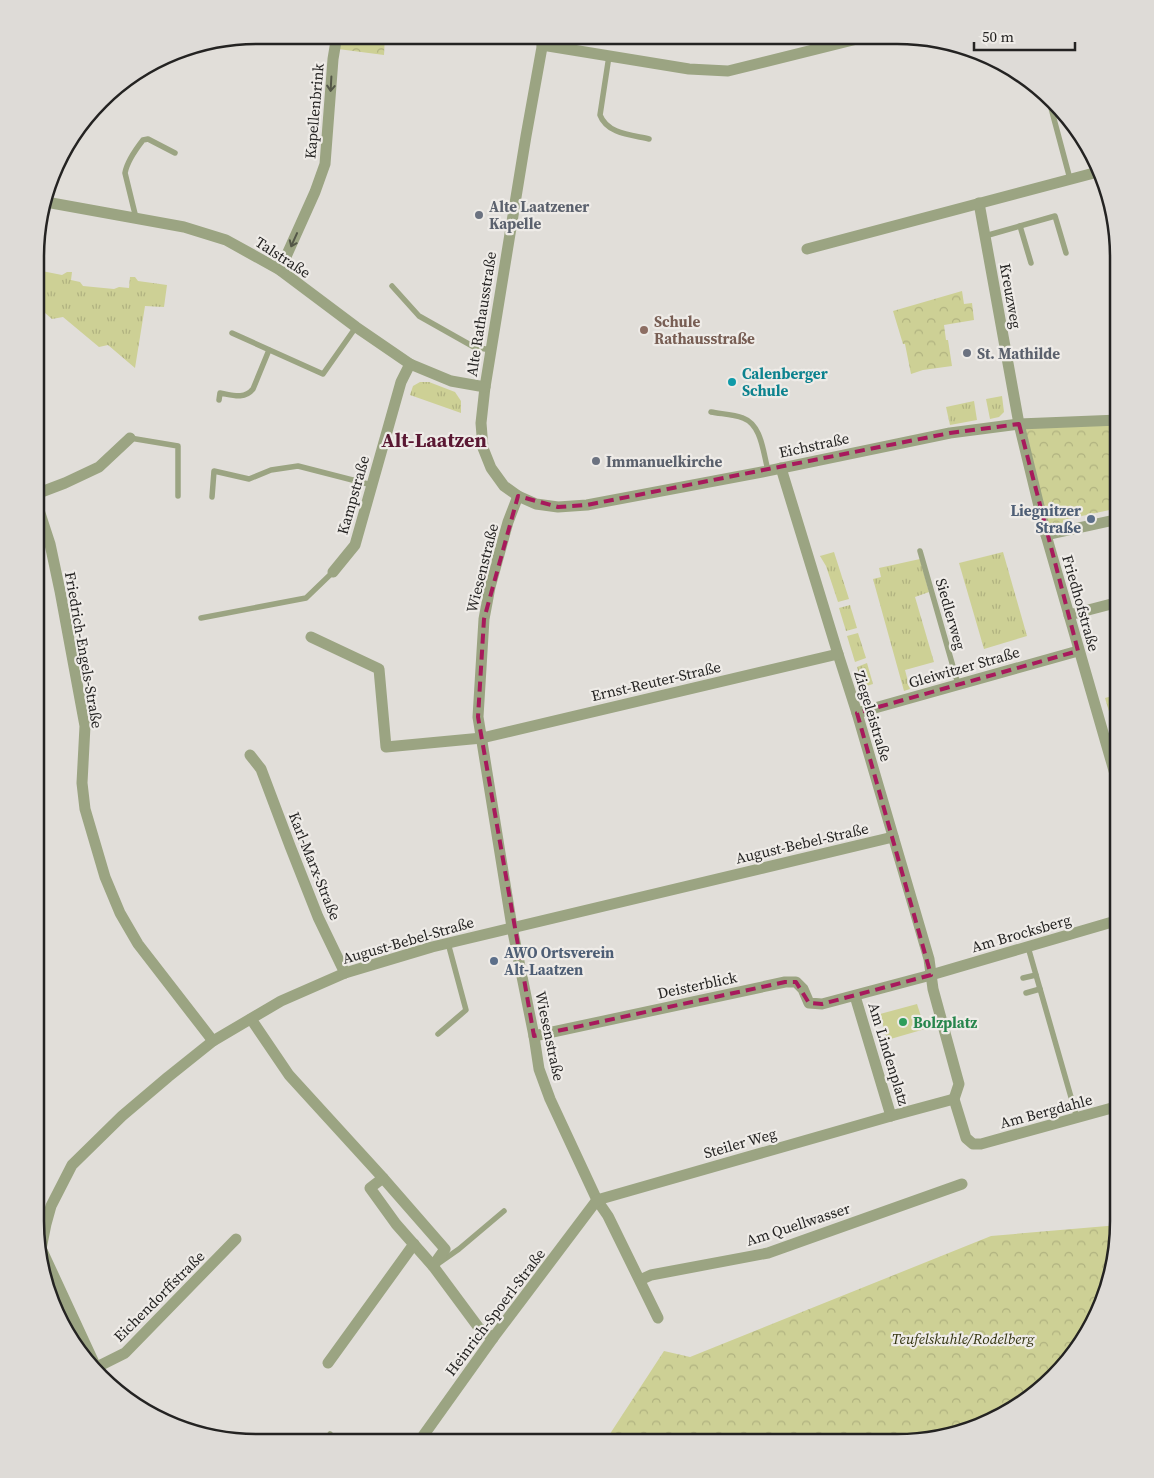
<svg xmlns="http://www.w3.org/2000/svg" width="1154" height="1478" viewBox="0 0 1154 1478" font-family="'Source Serif 4',serif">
  <defs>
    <pattern id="grass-tufts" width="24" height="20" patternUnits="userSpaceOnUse" patternTransform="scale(1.25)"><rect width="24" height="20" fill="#cdd095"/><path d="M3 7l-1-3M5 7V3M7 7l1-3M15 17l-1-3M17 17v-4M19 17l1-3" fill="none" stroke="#b0b280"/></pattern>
    <pattern id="forest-crowns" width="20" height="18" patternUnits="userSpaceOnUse" patternTransform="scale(1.25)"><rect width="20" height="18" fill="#cdd095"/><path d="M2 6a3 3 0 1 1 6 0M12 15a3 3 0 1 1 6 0" fill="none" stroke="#b0b280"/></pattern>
    <pattern id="cemetery-stones" width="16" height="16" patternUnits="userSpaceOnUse" patternTransform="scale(1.25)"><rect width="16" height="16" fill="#cdd095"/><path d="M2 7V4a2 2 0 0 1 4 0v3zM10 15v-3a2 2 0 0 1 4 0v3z" fill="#b0b280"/></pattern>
  </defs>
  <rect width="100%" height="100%" fill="#e1ded9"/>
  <g fill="url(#grass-tufts)">
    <path d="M37,270L62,275L67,272H72L71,280L80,282L83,286L114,289L119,287L129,288L130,277H135L138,281L167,285L164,307L145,306L135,368L108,345L99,347L63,317L52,319L37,306Z"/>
    <path d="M420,382H429L455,392L461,401V413L410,395L413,386Z"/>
    <path d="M1002,396L1004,412L999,417L990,419L986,399Z"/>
    <path d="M974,401L977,420L950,425L946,407Z"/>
    <path d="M834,552L849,599L838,602L826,566L820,556Z"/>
    <path d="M1003,552L1027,636L984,649L959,563Z"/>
    <path d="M920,559L929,592L915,597L934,662L905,670L910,689L904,691L873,579L881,577L879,568Z"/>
    <path d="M850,605L857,628L846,631L839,608Z"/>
    <path d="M858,633L866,658L855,662L847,636Z"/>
    <path d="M867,663L873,684L863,687L857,667Z"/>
    <path d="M63,1308L80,1348L65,1332L56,1311Z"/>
  </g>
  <g fill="url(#forest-crowns)">
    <path d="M342,35H385L384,55L338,49Z"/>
    <path d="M962,291L964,304L972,303L974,320L944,325L946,340H948L952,366L923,370L911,374L905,344H903L893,311Z"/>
    <path d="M1119,423V508L1063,520L1065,530L1050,533L1022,427Z"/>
    <path d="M1119,1225V1235L1107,1292L1082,1344L1008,1413L911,1443H604L664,1351L690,1357L991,1236Z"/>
    <path d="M40,1260L63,1308L56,1311L42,1278Z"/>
  </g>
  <path fill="url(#cemetery-stones)" d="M1119,694V745L1105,698Z"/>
  <path fill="#cdd095" d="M917,1004L925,1029L887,1040L880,1014Z"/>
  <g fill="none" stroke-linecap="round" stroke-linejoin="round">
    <g stroke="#9ba482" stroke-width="5.5">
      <path d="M609,56L600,115C607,134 632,135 649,139"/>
      <path d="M1050,104L1070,179"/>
      <path d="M136,218L125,173C127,161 136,149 143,140L148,139L175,153"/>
      <path d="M1020,226L1031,263"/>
      <path d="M985,236L1055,216L1066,253"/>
      <path d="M392,286L419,316L474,347L491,350"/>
      <path d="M232,333L323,374L356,327"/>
      <path d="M219,400L220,393C232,395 244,400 253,389L269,350"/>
      <path d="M711,412C721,414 733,414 743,418C762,425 763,453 768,470"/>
      <path d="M130,438L178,446V496"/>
      <path d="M212,497L214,471L249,479L271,470L298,466L372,485"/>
      <path d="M920,551L958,684"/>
      <path d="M201,618L306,598L333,572"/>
      <path d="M1028,947L1077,1118"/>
      <path d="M1023,978L1036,975"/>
      <path d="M1026,993L1040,989"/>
      <path d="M438,1034L466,1010L448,943"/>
      <path d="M439,1263L459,1249L504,1211"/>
      <path d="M325,1443L330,1434"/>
    </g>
    <g stroke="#9ba482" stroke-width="11">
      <path d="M544,36L526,136L485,387L481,423L483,448L491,468L504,486L518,496L536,504L558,507L587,505L762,472L950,433L1019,424L1119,420"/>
      <path d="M542,45L689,69L728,71L865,37"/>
      <path d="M46,202L184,227L226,240L280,270L356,327L410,364L451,381L485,387"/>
      <path d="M979,203L1019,424L1046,535L1119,788"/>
      <path d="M807,249L1094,173"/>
      <path d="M280,270L315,192L325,164L333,59L337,35"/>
      <path d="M781,468L838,654L857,713L929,959L933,989L959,1084L954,1099L966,1138L973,1144H981L1119,1106"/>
      <path d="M36,494L65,483L99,467L130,438"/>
      <path d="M518,496L508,522L490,587L484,619L478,717L512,927L534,1036L539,1069L550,1099L597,1200L608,1216L658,1318"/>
      <path d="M36,501L50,544L60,591L85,726L82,783L85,809L105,877L120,913L138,944L213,1041"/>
      <path d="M1046,535L1119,519"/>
      <path d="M333,572L355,545L401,382L410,364"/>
      <path d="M1069,615L1119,602"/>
      <path d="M311,637L379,669L386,747L482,738L838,654"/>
      <path d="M857,713L1078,651"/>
      <path d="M250,755L261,769L290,846L318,917L345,973"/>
      <path d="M855,996L891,1116"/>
      <path d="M251,1019L289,1075L383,1178L445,1249L433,1266"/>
      <path d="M534,1036L785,982H796L803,989L809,1003L822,1004L931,975L1119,920"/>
      <path d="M383,1178L370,1188L396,1224L433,1266L479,1328L493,1338"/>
      <path d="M39,1244L95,1365"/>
      <path d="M41,1249L46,1224L51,1206L72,1165L122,1116L168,1077L213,1041L281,1001L345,973L432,947L893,837"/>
      <path d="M640,1280L651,1275L768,1253L962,1184"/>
      <path d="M328,1363L414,1244"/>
      <path d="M97,1367L125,1353L236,1239"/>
      <path d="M418,1443L493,1338L597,1200L891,1116L954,1099"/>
    </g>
  </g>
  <defs><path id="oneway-shaft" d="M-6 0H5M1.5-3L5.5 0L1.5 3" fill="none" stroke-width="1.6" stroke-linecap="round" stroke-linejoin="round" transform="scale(1.25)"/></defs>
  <g stroke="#545748">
    <use href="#oneway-shaft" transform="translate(331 84) rotate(93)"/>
    <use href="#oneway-shaft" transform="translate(294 240) rotate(114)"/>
  </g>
  <path fill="none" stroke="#a71a5c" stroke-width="4" stroke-dasharray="10 6" stroke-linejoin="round" d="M1019,424L1078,651L857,713L931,975L822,1004L809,1003L796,982H785L534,1036L478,717L484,619L518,496L558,507L587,505L950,433Z"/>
  <g fill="#6b7280" stroke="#eeebe7" stroke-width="2">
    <circle cx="479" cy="215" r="5"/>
    <circle cx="967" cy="353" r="5"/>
    <circle cx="596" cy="461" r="5"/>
  </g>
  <circle fill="#8d6e63" stroke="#eeebe7" stroke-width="2" cx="644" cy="330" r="5"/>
  <circle fill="#0f9aa8" stroke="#eeebe7" stroke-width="2" cx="732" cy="382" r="5"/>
  <g fill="#5c6f8a" stroke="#eeebe7" stroke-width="2">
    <circle cx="1091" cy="519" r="5"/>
    <circle cx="494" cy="961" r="5"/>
  </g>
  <circle fill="#2e9e5b" stroke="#eeebe7" stroke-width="2" cx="903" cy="1022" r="5"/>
  <g text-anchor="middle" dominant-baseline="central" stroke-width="4.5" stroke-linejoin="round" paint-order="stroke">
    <g font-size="15" fill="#242322" stroke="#eeebe7">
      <text transform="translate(314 111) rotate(-85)">Kapellenbrink</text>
      <text transform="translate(283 257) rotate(33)">Talstraße</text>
      <text transform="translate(1011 296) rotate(80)">Kreuzweg</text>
      <text transform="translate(481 314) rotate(-81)">Alte Rathausstraße</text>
      <text transform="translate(814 445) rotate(-12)">Eichstraße</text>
      <text transform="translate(353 495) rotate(-74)">Kampstraße</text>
      <text transform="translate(482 568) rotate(-76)">Wiesenstraße</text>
      <text transform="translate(1081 603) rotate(74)">Friedhofstraße</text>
      <text transform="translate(951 614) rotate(74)">Siedlerweg</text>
      <text transform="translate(84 650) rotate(80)">Friedrich-Engels-Straße</text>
      <text transform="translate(964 667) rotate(-16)">Gleiwitzer Straße</text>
      <text transform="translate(656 681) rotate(-13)">Ernst-Reuter-Straße</text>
      <text transform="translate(873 716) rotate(73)">Ziegeleistraße</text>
      <text transform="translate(802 843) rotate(-13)">August-Bebel-Straße</text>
      <text transform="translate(315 866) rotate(68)">Karl-Marx-Straße</text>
      <text transform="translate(1021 933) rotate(-16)">Am Brocksberg</text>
      <text transform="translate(408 940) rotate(-16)">August-Bebel-Straße</text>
      <text transform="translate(697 985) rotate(-12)">Deisterblick</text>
      <text transform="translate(550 1036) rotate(78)">Wiesenstraße</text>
      <text transform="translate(889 1054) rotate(73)">Am Lindenplatz</text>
      <text transform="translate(1046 1111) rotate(-15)">Am Bergdahle</text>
      <text transform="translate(740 1143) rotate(-16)">Steiler Weg</text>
      <text transform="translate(798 1224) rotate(-18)">Am Quellwasser</text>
      <text transform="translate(159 1296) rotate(-45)">Eichendorffstraße</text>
      <text transform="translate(495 1312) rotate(-53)">Heinrich-Spoerl-Straße</text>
    </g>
    <g font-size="15" font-weight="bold" fill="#5b616d" stroke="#eeebe7" text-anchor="start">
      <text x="489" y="206">Alte Laatzener<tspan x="489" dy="17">Kapelle</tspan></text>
      <text x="977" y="353">St. Mathilde</text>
      <text x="606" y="461">Immanuelkirche</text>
    </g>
    <g font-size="15" font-weight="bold" fill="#785e54" stroke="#eeebe7" text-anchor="start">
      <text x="654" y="321">Schule<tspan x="654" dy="17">Rathausstraße</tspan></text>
    </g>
    <g font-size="15" font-weight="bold" fill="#0d838f" stroke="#eeebe7" text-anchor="start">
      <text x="742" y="373">Calenberger<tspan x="742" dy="17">Schule</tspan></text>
    </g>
    <g font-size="15" font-weight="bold" fill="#4e5e75" stroke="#eeebe7" text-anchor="end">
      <text x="1081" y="510">Liegnitzer<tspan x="1081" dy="17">Straße</tspan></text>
      <text x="504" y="952" text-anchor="start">AWO Ortsverein<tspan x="504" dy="17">Alt-Laatzen</tspan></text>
    </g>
    <g font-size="15" font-weight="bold" fill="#27864d" stroke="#eeebe7" text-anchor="start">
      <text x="913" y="1022">Bolzplatz</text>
    </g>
    <g font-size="15" font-style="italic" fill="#343510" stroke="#eeebe7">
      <text x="963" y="1338">Teufelskuhle/Rodelberg</text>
    </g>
    <g font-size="20" font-weight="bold" fill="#5a1833" stroke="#eeebe7">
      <text x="434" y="440">Alt-Laatzen</text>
    </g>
  </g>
  <path d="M0 0H1154V1478H0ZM257 44H897A213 213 0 0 1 1110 257V1221A213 213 0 0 1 897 1434H257A213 213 0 0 1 44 1221V257A213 213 0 0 1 257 44Z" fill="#dedbd7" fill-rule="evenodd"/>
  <path fill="none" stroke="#242322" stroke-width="2.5" d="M257 44H897A213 213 0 0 1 1110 257V1221A213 213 0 0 1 897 1434H257A213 213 0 0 1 44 1221V257A213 213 0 0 1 257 44Z"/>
  <path d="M974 42v8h101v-8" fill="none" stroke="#242322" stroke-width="2.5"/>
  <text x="982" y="42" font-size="15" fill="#242322" stroke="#eeebe7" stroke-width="4" paint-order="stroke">50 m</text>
</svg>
